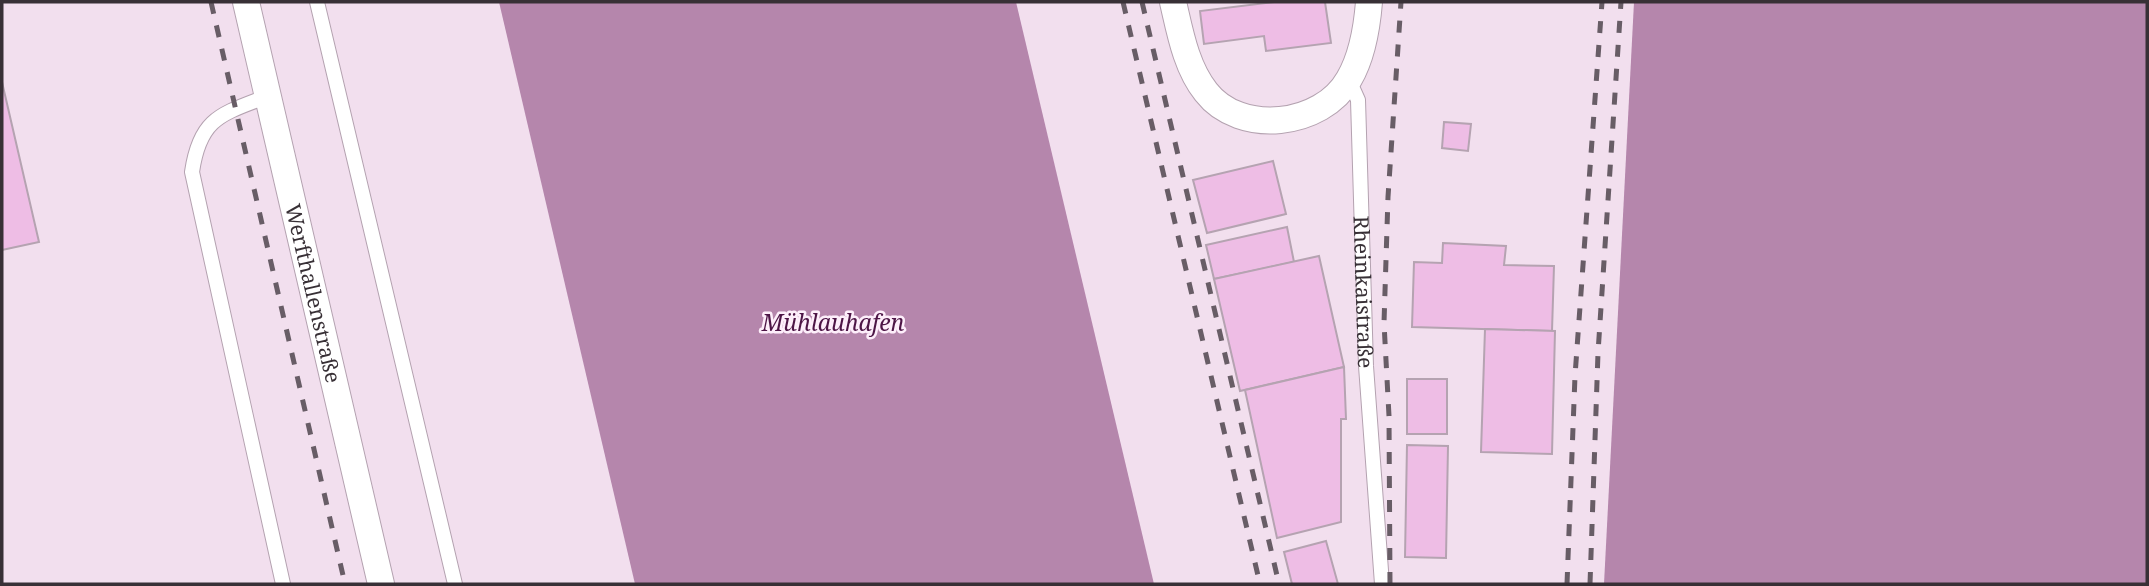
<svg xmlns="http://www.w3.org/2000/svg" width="2149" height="586" viewBox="0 0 2149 586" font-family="'Noto Serif',serif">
  <rect width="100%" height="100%" fill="#f2dfee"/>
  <g fill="#b586ac">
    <path d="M499,2H1016L1154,584H635Z"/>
    <path d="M1634,2H2147V584H1604Z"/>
  </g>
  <g fill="#eebde5" stroke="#b5a3b1" stroke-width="2">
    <path d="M1274,2H1325L1331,43L1266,51L1264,36L1204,44L1200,11Z"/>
    <path d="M2,82L39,242L2,250Z"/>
    <path d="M1444,122L1471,124L1468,151L1442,148Z"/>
    <path d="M1273,161L1286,214L1207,233L1193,180Z"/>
    <path d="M1287,227L1294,262L1214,279L1206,245Z"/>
    <path d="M1443,243L1506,246L1504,265L1554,266L1552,331L1412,327L1414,262L1442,263Z"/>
    <path d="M1319,256L1344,367L1240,391L1214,279Z"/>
    <path d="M1485,329L1555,331L1552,454L1481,452Z"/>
    <path d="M1344,367L1346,419H1341V522L1277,538L1245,390Z"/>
    <rect x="1407" y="379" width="40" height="55"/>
    <path d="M1407,445L1448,446L1446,558L1405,557Z"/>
    <path d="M1326,541L1338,584H1292L1284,552Z"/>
  </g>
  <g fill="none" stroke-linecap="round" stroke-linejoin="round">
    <g stroke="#b4a2b0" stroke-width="16">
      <g id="lane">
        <path d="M317,2L455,584"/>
        <path id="s1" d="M1349,80L1358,100L1366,366L1382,584"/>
        <path d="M268,96C222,114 200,117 192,172L283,584"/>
      </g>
    </g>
    <g stroke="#b4a2b0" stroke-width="28">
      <g id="street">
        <path id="s2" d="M246,2L381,584"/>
        <path d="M1173,2C1180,32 1186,67 1206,92C1240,136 1322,127 1349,79C1362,57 1367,27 1369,2"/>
      </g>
    </g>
    <use href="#lane" stroke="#fff" stroke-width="14"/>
    <use href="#street" stroke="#fff" stroke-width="26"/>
    <g stroke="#685d66" stroke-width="5" stroke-dasharray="12 12" stroke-linecap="butt">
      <path d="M211,2L345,584"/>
      <path d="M1123,2L1260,584"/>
      <path d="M1142,2L1279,584"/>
      <path d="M1390,584L1389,416L1384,323L1388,197L1401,2"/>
      <path d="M1567,584L1575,376L1602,2"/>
      <path d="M1590,584L1598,353L1621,2"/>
    </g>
  </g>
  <g text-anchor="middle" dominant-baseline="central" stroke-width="5" stroke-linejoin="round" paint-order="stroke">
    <g font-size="21" fill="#383036" stroke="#fdeefa">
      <text stroke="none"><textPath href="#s1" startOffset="214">Rheinkaistraße</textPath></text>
      <text stroke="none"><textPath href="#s2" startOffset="299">Werfthallenstraße</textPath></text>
    </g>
    <g font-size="23" font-style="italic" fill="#4d1546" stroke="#fdeefa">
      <text x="833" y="322">Mühlauhafen</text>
    </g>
  </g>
  <rect width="2149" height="586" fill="none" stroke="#383036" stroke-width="7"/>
</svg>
